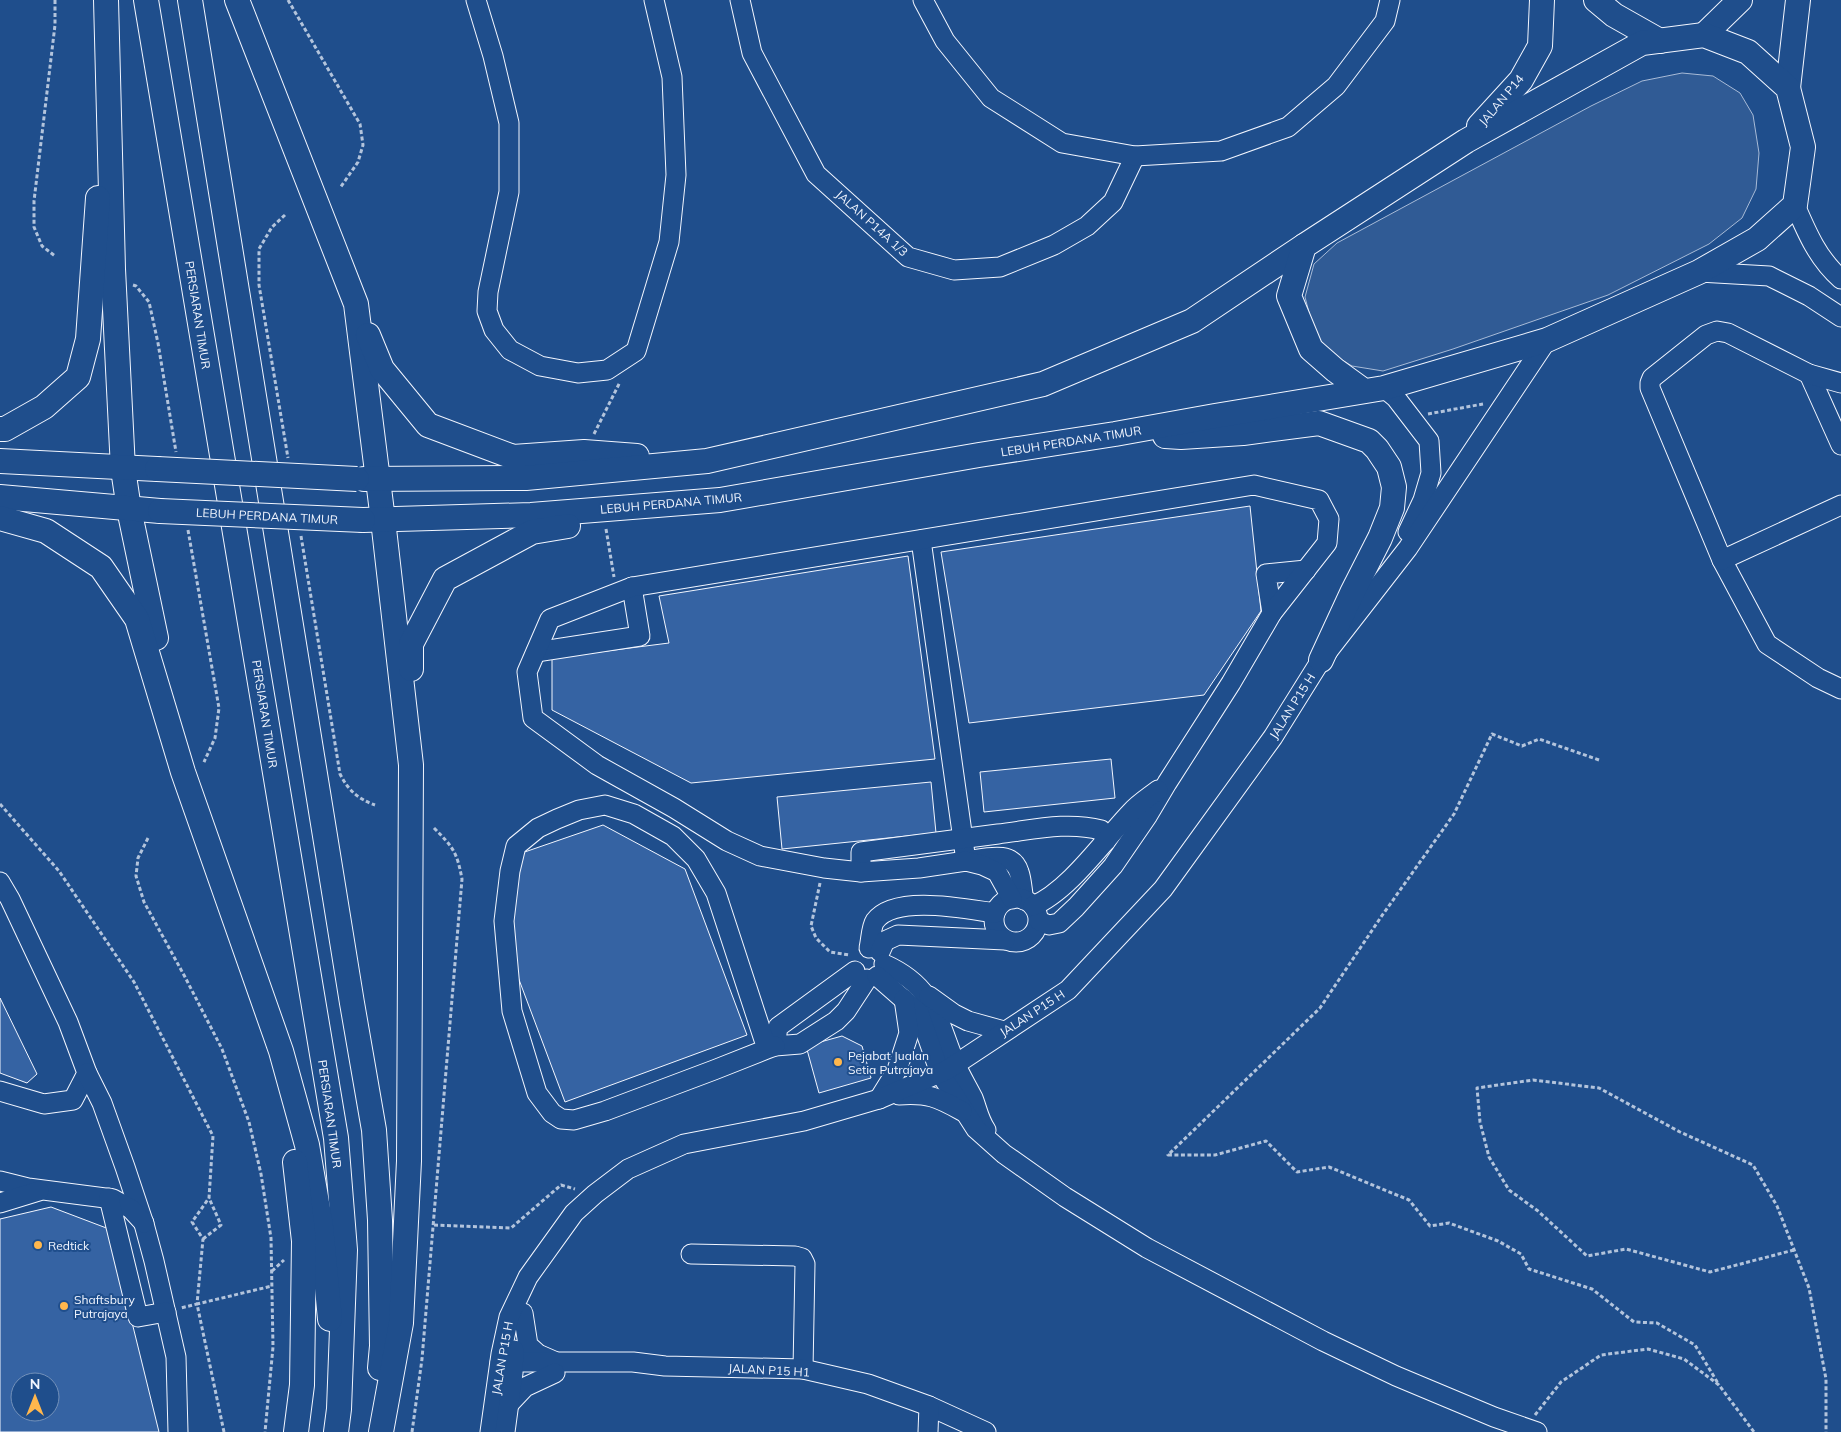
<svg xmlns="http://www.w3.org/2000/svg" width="1841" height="1432" viewBox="0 0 1841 1432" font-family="Mulish,sans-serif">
  <rect width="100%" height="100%" fill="#1f4e8c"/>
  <path fill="#305b95" stroke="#a8bbd7" d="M1682,73L1713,76L1740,93L1753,115L1759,153L1756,189L1742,218L1709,244L1608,295L1453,349L1383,371L1352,366L1322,348L1313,328L1305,297L1314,264L1337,243L1591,106L1642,81Z"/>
  <g fill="#3563a3" stroke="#f2f6ff" fill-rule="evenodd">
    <path d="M1250,506L1261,611L1204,695L969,723L941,552Z"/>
    <path d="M908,556L935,759L691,783L552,710V658L669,643L659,596Z"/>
    <path d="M1111,759L1115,798L984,812L980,772Z"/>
    <path d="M931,782L936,833L782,849L777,797Z"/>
    <path d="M603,825L685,869L747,1035L565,1102L509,953L516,855Z"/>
    <path d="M0,998L37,1074L27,1083L0,1073Z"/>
    <path d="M842,1036L862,1046L871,1078L819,1093L806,1046Z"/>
    <path d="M51,1207L109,1229L159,1432H0V1219ZM20,1382H50V1412H20Z"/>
  </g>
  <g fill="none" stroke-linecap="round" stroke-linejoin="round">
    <g stroke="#f2f6ff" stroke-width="21">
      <g id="minor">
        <path d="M476,0L493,56L509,123V192L488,292L487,311L494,330L510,350L540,366L578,373L607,370L636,351L669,242L676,175L672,77L654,0"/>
        <path d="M740,0L752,53L816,174L908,257L954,270L1000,267L1054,245L1087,226L1113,202L1135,156"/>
        <path d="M923,0L945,41L991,98L1062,143L1135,156L1221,151L1288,127L1336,86L1385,21L1390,0"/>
        <path d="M1795,205C1807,233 1818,259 1841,279"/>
        <path d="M1699,272L1769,276L1809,296L1841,317"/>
        <path d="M1809,374L1841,445"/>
        <path d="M1841,383L1809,374L1728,333L1717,331L1706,335L1652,378L1650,383V388L1722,560L1767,644L1818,678L1841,689"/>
        <path d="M1384,388L1396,398L1429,441L1431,473L1423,500L1408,532"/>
        <path d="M921,540L966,861C984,859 1012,849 1019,872C1022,880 1022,891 1024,900"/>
        <path d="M1722,560L1841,505"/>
        <path d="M1272,613L1266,574L1306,570"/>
        <path d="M536,652L640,636L632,587"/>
        <path d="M861,872V852C906,846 952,840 998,834C1032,830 1067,821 1101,830L1106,841"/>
        <path d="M0,882L10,899L68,1022L87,1073L73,1100L44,1104L0,1091"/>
        <circle cx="1016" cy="920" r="22"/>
        <path d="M1012,899L997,872L982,865L966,861L919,868L861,872L824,868L760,856L727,841L674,808L597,765L533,718L527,672L550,619L632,587L1254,485L1319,500L1329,519L1327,543L1272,613L1231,683L1167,783L1148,815L1113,866L1076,907L1059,923L1049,925L1039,921"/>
        <path d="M1033,906C1069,891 1104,840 1131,812C1139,803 1149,797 1158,790"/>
        <path d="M869,948C871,940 871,927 875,921C895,894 966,909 995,913"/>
        <path d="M880,952L885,941L898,935L1005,940"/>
        <path d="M884,964C934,986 937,1018 955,1063C960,1075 967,1086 973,1098C977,1108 979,1120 986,1130"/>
        <path d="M855,971L778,1027L775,1046L800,1044L836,1021L846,1011L867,979"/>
        <path d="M877,976L919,1013L940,1073L976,1129L1004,1154L1065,1197L1147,1248L1323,1341L1396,1376L1494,1417L1537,1432"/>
        <path d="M929,996L954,1014L968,1021L1004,1031"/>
        <path d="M767,1049L716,893L696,859L673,836L634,814L605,805L579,810L557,819L538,828L516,846L510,871L504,921L512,1011L537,1093L552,1113L561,1119L574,1120L605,1111L714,1070L767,1049L775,1046"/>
        <path d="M87,1073L102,1103L125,1167L144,1224L154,1261L176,1357L178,1432"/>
        <path d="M899,1095C928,1093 937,1097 962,1111"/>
        <path d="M879,1099L897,1070L909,1033L904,999"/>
        <path d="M0,1181L28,1188L113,1199L131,1209L144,1223"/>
        <path d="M109,1198L138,1317L166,1312"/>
        <path d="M0,1203L39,1191"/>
        <path d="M691,1254L795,1256L802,1258L805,1264L803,1369"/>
        <path d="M523,1313L528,1345L538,1354L554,1361"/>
        <path d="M500,1362H633L665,1366L803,1369L868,1384L929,1406L986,1432"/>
        <path d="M509,1404L525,1387L555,1373"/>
        <path d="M490,1432L501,1354L509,1317L528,1277L574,1213L595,1194L628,1169L684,1144L804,1121L879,1099L947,1070L1068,990L1163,889L1273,737L1321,660L1408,548L1547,340"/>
        <path d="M505,1432L513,1373L514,1350"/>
        <path d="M928,1432L929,1406"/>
      </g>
    </g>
    <g stroke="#f2f6ff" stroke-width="26">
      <g id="major">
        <path d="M106,0L113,269L123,469L129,509L156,638"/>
        <path d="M146,0L336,1138L345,1250L339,1409L336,1432"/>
        <path d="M190,0L352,1003L374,1130L380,1220L382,1346L380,1368"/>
        <path d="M237,0L356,304L383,520L411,765L409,1161L401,1323L381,1432"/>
        <path d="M1596,0L1614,15L1660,41"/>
        <path d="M1704,35L1740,0"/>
        <path d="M1788,88L1798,0"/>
        <path d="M1479,126L1521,80L1540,46L1542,0"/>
        <path d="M368,335L382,369L428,425L513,457L584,452L637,456"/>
        <path d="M0,429H5L44,407L78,377L88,339L98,198"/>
        <path d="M1165,436L1181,437L1243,433L1319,423L1369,441L1377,449L1389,467L1394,487L1392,508L1380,538L1352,593L1321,660"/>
        <path d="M0,461L157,469"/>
        <path d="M364,479L526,478L707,461L1043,384L1192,321L1304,246"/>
        <path d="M0,497L160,511"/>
        <path d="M0,518L46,531L101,567L137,619L183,772L281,1051L307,1145L321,1226L330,1319"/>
        <path d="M363,520L531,515L720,500L979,455L1115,434L1215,416L1384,388L1547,340L1699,272L1757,239L1795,205L1803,147L1788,88L1748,52L1704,35L1642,43L1466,141L1304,246L1289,296L1311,349L1335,370L1364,391"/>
        <path d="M411,669V644L445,579L532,532L568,526"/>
        <path d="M295,1162L304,1241L302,1385L296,1432"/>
      </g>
    </g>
    <g stroke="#b3c4dc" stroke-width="3" stroke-dasharray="4 2.5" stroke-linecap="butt">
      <path d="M55,0V25L34,201V227L42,246L55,256"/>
      <path d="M288,0L360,124L363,145L358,162L340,188"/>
      <path d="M285,215L272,227L259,249V285L288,458"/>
      <path d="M133,285L136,286L149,302L158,343L176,452"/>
      <path d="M1428,414L1483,404"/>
      <path d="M594,434L620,382"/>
      <path d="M606,529L614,577"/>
      <path d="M188,530L219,708L215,738L204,762"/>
      <path d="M301,536L340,774C348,790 358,799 375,805"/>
      <path d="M1599,760L1539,739L1522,746L1492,734L1454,814L1381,917L1320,1008L1168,1155H1215L1266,1141L1297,1172L1329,1167L1409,1200L1430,1226L1449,1223L1498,1241L1521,1254L1529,1269L1592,1289L1634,1322L1657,1323L1695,1345L1719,1385"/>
      <path d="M0,804L59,871L134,982L213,1136L209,1198L192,1222L203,1239L197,1304L181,1308"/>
      <path d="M148,838L138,858L136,876L144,902L185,977L222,1049L249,1122L261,1174L271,1238L273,1347L265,1432"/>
      <path d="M820,883L811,926L816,938L830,952L849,955"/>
      <path d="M434,1225L511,1228L561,1185L575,1189"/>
      <path d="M203,1239L221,1225L209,1198"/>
      <path d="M1794,1250L1710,1272L1626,1249L1587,1256L1538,1211L1509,1190L1489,1157L1480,1122L1477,1088L1533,1080L1599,1088L1680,1132L1753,1165L1777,1206L1809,1288L1826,1379V1432"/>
      <path d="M272,1271L284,1260"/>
      <path d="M1535,1415L1561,1382L1601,1355L1648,1349L1684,1359L1719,1385L1754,1432"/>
      <path d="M224,1432L197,1304L272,1286"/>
      <path d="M412,1432L422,1359L462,879C457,852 453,847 434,828"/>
    </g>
    <use href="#minor" stroke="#1f4e8c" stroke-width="19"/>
    <use href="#major" stroke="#1f4e8c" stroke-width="24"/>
    <g stroke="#f2f6ff" stroke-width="26" stroke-linecap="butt">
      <g id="major-bridge">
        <path d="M157,469L357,479"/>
        <path d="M160,511L363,520"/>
      </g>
    </g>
    <use href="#major-bridge" stroke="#1f4e8c" stroke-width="24"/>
  </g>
  <g fill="#ffb74d" stroke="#1f4e8c" stroke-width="2">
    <circle cx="838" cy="1062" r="5"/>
    <circle cx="38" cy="1245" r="5"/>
    <circle cx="64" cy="1306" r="5"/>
  </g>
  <g text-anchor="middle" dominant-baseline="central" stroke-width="4" stroke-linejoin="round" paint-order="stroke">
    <g font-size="12" fill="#f2f6ff" stroke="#1f4e8c">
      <text transform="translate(1501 100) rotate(-50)">JALAN P14</text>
      <text transform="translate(872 223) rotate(42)">JALAN P14A 1/3</text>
      <text transform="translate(198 315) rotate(81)">PERSIARAN TIMUR</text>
      <text transform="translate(1071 441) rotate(-9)">LEBUH PERDANA TIMUR</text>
      <text transform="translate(671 503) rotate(-5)">LEBUH PERDANA TIMUR</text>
      <text transform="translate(267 516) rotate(3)">LEBUH PERDANA TIMUR</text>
      <text transform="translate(1292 706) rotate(-58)">JALAN P15 H</text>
      <text transform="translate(265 714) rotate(81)">PERSIARAN TIMUR</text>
      <text transform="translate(1032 1013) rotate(-33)">JALAN P15 H</text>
      <text transform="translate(330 1114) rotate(82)">PERSIARAN TIMUR</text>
      <text transform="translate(502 1358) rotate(-80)">JALAN P15 H</text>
      <text transform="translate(769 1370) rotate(3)">JALAN P15 H1</text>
    </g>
    <g font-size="12" fill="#f2f6ff" stroke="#1f4e8c" text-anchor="start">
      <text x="848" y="1055">Pejabat Jualan<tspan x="848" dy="14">Setia Putrajaya</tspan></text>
      <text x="48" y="1245">Redtick</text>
      <text x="74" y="1299">Shaftsbury<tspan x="74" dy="14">Putrajaya</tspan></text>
    </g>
  </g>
  <g transform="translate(35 1397)"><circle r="24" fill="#1f4e8c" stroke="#7391ba"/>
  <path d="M0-4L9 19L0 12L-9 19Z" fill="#ffb74d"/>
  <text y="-8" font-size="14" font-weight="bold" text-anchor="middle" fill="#f2f6ff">N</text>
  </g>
</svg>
